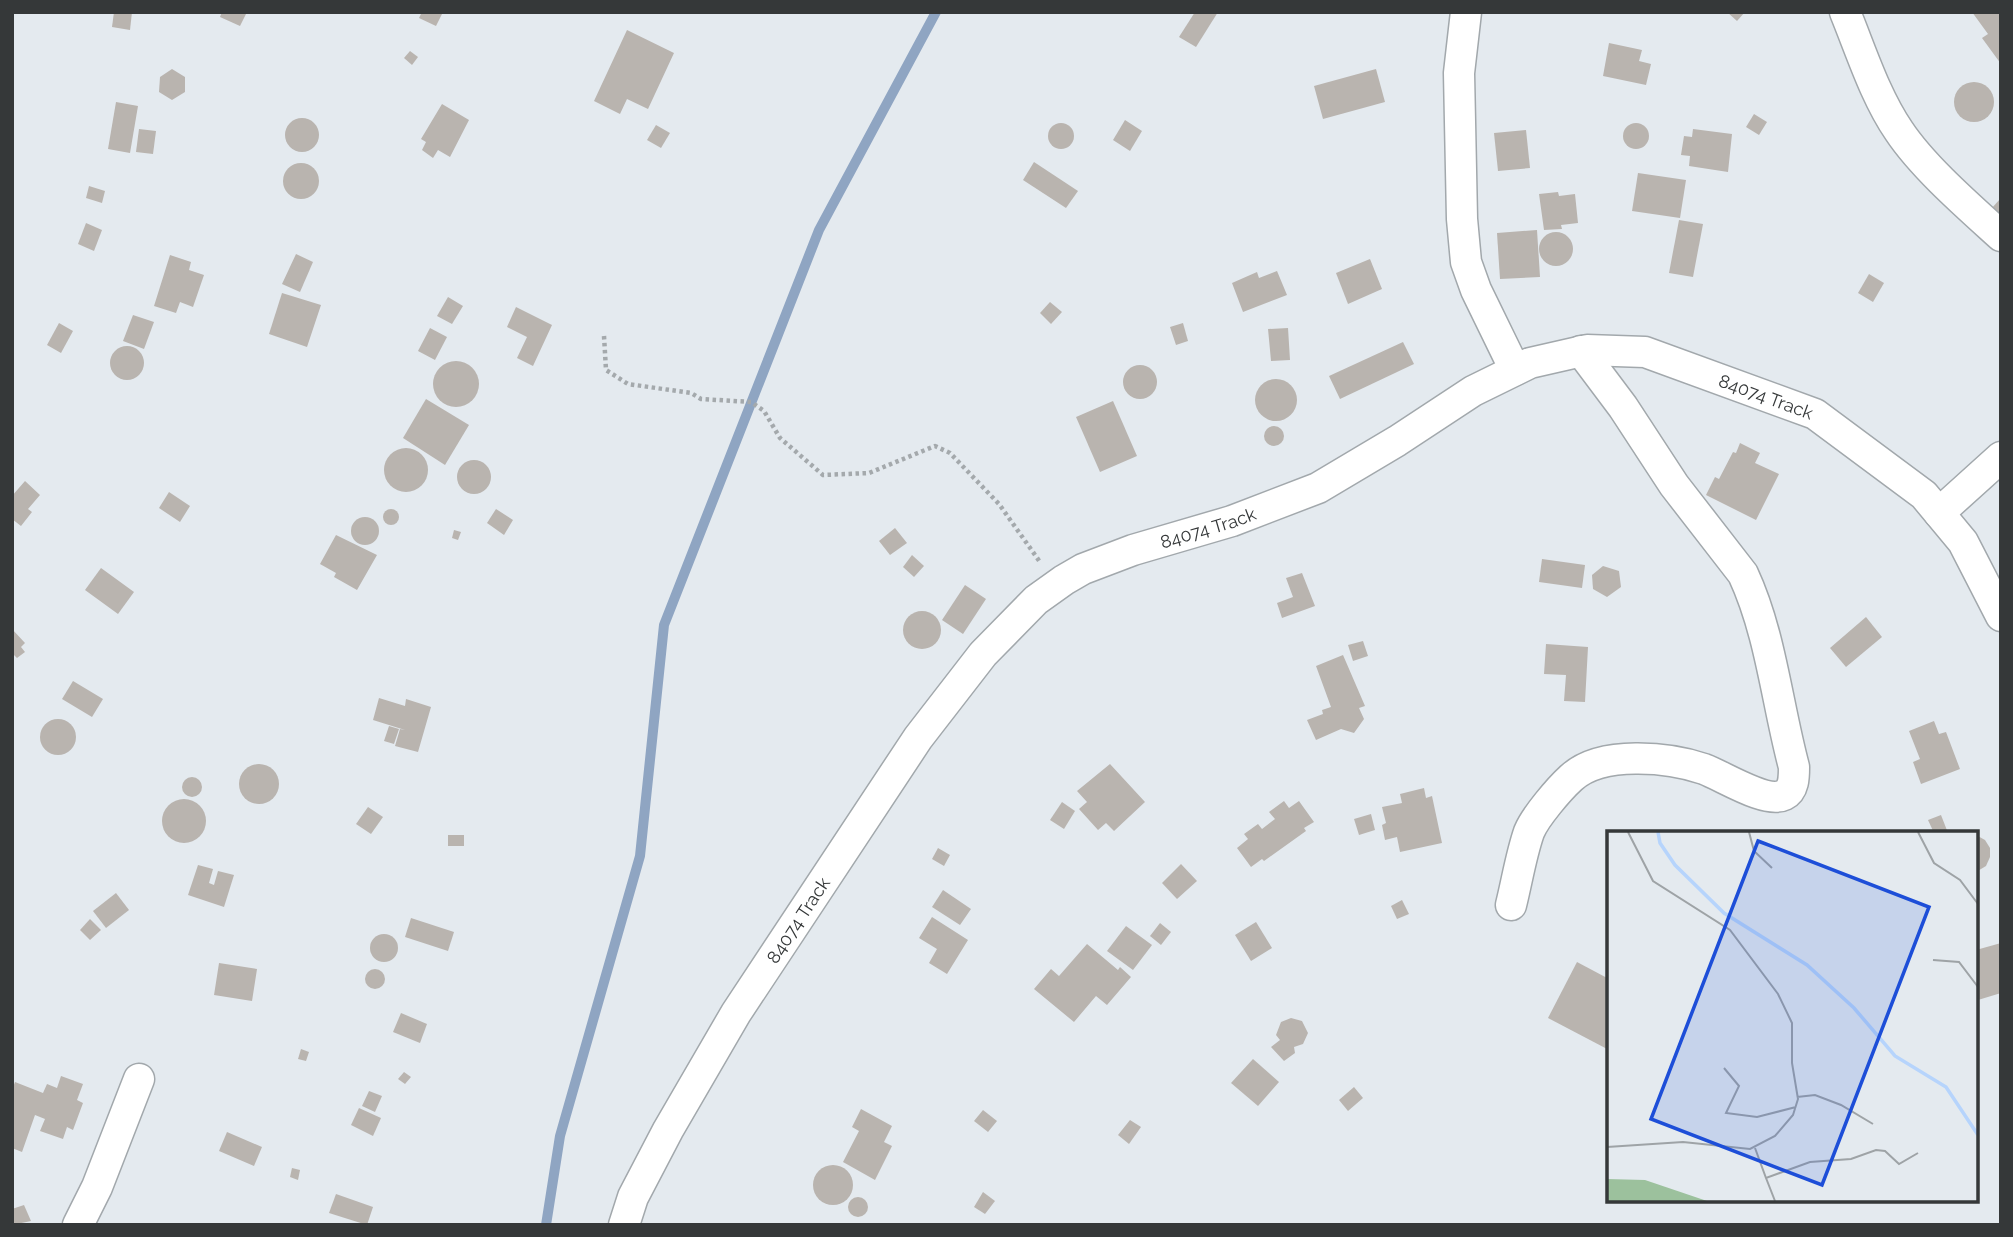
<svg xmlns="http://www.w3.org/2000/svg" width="2013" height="1237" viewBox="0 0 2013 1237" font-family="Raleway,sans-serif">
  <rect width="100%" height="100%" fill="#e4eaef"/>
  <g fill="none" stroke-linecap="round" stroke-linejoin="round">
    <path stroke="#8fa5c2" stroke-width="10" d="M546,1225L560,1136L640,856L664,625L819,230L936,12"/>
  </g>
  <g fill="#b9b4af">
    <path d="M114,12H132L130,30L112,27Z"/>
    <path d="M222,12H247L240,26L220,17Z"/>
    <path d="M422,12H443L436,26L419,18Z"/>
    <path d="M1195,12H1218L1196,47L1179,37Z"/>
    <path d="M1727,12H1745L1737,21Z"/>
    <path d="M1972,12H2001V64L1982,38L1988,34Z"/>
    <path d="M627,30L674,53L648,109L627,99L620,114L594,101Z"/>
    <path d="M1609,43L1642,50L1639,61L1651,64L1646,85L1603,76Z"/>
    <path d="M410,51L418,57L412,65L404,58Z"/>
    <path d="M172,69L185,77V92L172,100L159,92L160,77Z"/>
    <path d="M1376,69L1385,102L1323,119L1314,86Z"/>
    <circle cx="1974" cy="102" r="20"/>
    <path d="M116,102L138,106L130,153L108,149Z"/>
    <path d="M442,104L469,120L450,157L438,150L433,158L422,150L426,142L421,139Z"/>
    <path d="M1754,114L1767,122L1759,135L1746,127Z"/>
    <circle cx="302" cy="135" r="17"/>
    <path d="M1125,120L1142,131L1130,151L1113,140Z"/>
    <circle cx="1636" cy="136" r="13"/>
    <circle cx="1061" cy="136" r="13"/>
    <path d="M656,125L670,133L661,148L647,140Z"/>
    <path d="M139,129L156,131L153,154L136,152Z"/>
    <path d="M1693,129L1732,134L1728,172L1689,166L1690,156L1681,155L1684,136L1692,137Z"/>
    <path d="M1526,130L1530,168L1498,171L1494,133Z"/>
    <path d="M1034,162L1078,191L1066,208L1023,180Z"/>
    <circle cx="301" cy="181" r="18"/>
    <path d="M1638,173L1686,180L1680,218L1632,211Z"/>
    <path d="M89,186L105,191L102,203L86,198Z"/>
    <path d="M1558,192L1559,196L1575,194L1578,223L1561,225L1562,229L1544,230L1539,194Z"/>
    <path d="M2001,198V218L1991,209Z"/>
    <path d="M1679,220L1703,224L1693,277L1669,273Z"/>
    <path d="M86,223L102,230L94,251L78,244Z"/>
    <path d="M1537,230L1540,277L1500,279L1497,233Z"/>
    <circle cx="1556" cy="249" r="17"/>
    <path d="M296,254L313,262L300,292L282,284Z"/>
    <path d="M170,255L191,262L189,270L204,275L193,307L180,302L176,313L154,306Z"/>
    <path d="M1370,259L1382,289L1348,304L1336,273Z"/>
    <path d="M1277,271L1287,295L1243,312L1232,283L1257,272L1259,278Z"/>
    <path d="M1869,274L1884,283L1873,302L1858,293Z"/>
    <path d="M282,293L321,305L307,347L269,334Z"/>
    <path d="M448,297L463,306L452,324L437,316Z"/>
    <path d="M1050,302L1062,312L1051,324L1040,313Z"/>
    <path d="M516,307L552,325L533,366L517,358L527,337L507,327Z"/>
    <path d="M133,315L154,322L144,349L123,341Z"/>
    <path d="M59,323L73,331L61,353L47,345Z"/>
    <path d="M1183,323L1188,341L1176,345L1170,327Z"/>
    <path d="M430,328L447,337L435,360L418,351Z"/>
    <path d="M1288,328L1290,360L1271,361L1268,329Z"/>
    <path d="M1403,342L1414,364L1340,399L1329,376Z"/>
    <circle cx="127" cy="363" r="17"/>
    <circle cx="456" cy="384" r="23"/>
    <circle cx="1140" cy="382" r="17"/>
    <circle cx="1276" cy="400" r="21"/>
    <path d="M426,399L469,425L445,465L403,438Z"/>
    <path d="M1113,401L1137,456L1100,472L1076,417Z"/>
    <circle cx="1274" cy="436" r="10"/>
    <path d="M1740,443L1760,453L1755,463L1779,474L1756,520L1706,495L1715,477L1719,479L1733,452L1736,453Z"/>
    <circle cx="406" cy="470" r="22"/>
    <circle cx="474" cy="477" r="17"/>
    <path d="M25,481L40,495L28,509L32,512L21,526L12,519V496Z"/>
    <path d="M169,492L190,506L180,522L159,508Z"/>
    <circle cx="391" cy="517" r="8"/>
    <path d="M496,509L513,520L504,535L487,523Z"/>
    <circle cx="365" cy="531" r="14"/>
    <path d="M895,528L907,543L890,555L879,541Z"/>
    <path d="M454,530L461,532L458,540L452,538Z"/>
    <path d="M336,535L377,555L357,590L334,577L336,573L320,564Z"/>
    <path d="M912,555L924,566L914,577L903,567Z"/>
    <path d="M1542,559L1585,565L1582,588L1539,582Z"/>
    <path d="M1603,566L1619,571L1621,587L1607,597L1593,589L1592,575Z"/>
    <path d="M101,568L134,592L118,614L85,590Z"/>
    <path d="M1302,573L1315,606L1282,618L1277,603L1293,597L1286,578Z"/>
    <path d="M965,585L986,599L963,634L942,620Z"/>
    <circle cx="922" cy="630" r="19"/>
    <path d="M1866,617L1882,637L1846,667L1830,648Z"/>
    <path d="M12,629L25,643L21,647L25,652L17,658L12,653Z"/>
    <path d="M1363,641L1368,656L1353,661L1348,645Z"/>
    <path d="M1546,644L1588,647L1585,702L1564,701L1566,675L1544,674Z"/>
    <path d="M1343,655L1365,706L1359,708L1364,719L1354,733L1341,729L1316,740L1307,720L1323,714L1322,710L1331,707L1316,666Z"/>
    <path d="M73,681L103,699L92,717L62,699Z"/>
    <path d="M379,698L405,706L406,699L431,707L418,752L395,746L400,729L405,730L373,720Z"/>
    <circle cx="58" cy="737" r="18"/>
    <path d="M1934,721L1939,734L1946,732L1960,769L1921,784L1913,762L1920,759L1909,731Z"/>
    <path d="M389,726L399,729L394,744L384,741Z"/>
    <circle cx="259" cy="784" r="20"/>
    <path d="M1110,764L1145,802L1114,831L1106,823L1098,830L1079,809L1087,802L1077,791Z"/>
    <circle cx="192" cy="787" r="10"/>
    <path d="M1424,788L1426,798L1432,796L1442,843L1400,852L1397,837L1385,840L1382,825L1386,823L1382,807L1402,803L1400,794Z"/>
    <circle cx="184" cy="821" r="22"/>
    <path d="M1284,801L1289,808L1299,801L1314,822L1304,828L1306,831L1264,861L1262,859L1251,867L1237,848L1248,839L1244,834L1258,824L1262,829L1275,819L1269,812Z"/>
    <path d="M1062,802L1075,811L1064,829L1050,820Z"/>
    <path d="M368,807L383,817L371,834L356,824Z"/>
    <path d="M1371,814L1375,830L1359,835L1354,819Z"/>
    <path d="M1941,815L1948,833H1934L1928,820Z"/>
    <rect x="448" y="835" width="16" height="11"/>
    <path d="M1976,835L1985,840L1990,848V857L1986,866L1976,872Z"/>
    <path d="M938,848L950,855L944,866L932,859Z"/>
    <path d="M1181,864L1197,881L1177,899L1162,883Z"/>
    <path d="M198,865L213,869L209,883L214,885L218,871L234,875L224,907L188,895Z"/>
    <path d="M943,890L971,909L960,925L932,907Z"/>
    <path d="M116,893L129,910L106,928L93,911Z"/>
    <path d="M1402,900L1409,914L1397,919L1391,906Z"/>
    <path d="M932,917L968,940L947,974L929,963L937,949L919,938Z"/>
    <path d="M411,918L454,932L448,951L405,937Z"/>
    <path d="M90,919L101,930L90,940L80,930Z"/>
    <path d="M1256,922L1272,948L1251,961L1235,935Z"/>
    <path d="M1160,923L1171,932L1161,945L1150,936Z"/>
    <path d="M1126,926L1152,945L1133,970L1107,951Z"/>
    <circle cx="384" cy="948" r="14"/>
    <path d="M2001,943V993L1978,1000L1976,950Z"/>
    <path d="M1087,944L1118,970L1120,967L1131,977L1107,1005L1096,996L1074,1022L1034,989L1051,969L1059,976Z"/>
    <path d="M1577,962L1609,979V1050L1548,1018Z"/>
    <path d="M219,963L257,969L252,1001L214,995Z"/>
    <circle cx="375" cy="979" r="10"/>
    <path d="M401,1013L427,1024L420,1043L393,1032Z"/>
    <path d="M1291,1018L1302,1021L1308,1033L1303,1044L1294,1047L1295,1053L1284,1061L1271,1047L1280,1040L1276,1035L1281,1022Z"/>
    <path d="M301,1049L309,1052L306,1061L298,1059Z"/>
    <path d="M1253,1059L1279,1082L1258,1106L1231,1083Z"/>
    <path d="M404,1072L411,1077L405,1084L398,1079Z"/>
    <path d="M61,1076L83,1084L77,1100L83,1103L73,1130L67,1127L63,1139L40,1131L45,1119L35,1115L22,1152L12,1148V1090L15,1082L43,1093L47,1084L57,1088Z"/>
    <path d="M1354,1087L1363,1098L1348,1111L1339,1100Z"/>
    <path d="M369,1091L382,1096L375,1112L362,1106Z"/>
    <path d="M359,1108L381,1118L373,1136L351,1125Z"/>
    <path d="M861,1109L892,1126L884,1142L892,1146L875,1180L843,1162L859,1131L852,1127Z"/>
    <path d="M983,1110L997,1121L988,1132L974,1121Z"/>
    <path d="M1130,1120L1141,1127L1129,1144L1118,1135Z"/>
    <path d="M227,1132L262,1147L254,1166L219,1151Z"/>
    <circle cx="833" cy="1185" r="20"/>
    <path d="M292,1168L300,1170L298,1180L290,1177Z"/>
    <path d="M983,1192L995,1201L985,1214L974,1207Z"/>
    <path d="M336,1194L373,1207L367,1225L329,1213Z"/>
    <circle cx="858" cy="1207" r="10"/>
    <path d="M24,1205L31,1221L12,1225V1209Z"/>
  </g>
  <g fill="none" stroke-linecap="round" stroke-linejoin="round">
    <g stroke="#a2a8ac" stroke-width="33">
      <g id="street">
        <path d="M1466,12L1459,73L1462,219L1466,262L1476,290L1515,370"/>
        <path d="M1845,12C1861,51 1875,96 1899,131C1923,167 1968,206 2001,236"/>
        <path d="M1939,513L2001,457"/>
        <path d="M1511,905C1517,881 1521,855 1529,832C1535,817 1559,789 1571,778C1601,750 1669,757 1704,769C1723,776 1766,804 1784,795C1794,790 1794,777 1794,767C1777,704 1771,634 1743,574L1674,485L1623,407L1581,351"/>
        <path d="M78,1225L97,1187L139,1079"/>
        <path id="s1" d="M624,1225L633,1197L668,1130L736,1013L918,738L983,654L1036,600L1064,580L1083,569L1133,550L1232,521L1318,488L1397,441L1473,391L1530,363L1587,350L1645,352L1815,414L1924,495L1963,542L2001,616"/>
      </g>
    </g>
    <path stroke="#a4a9ac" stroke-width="4.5" stroke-dasharray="3.5 3.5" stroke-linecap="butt" d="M604,336L606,370L628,384L691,393L701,399L751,402L764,411L780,438L823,475L869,473L935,446L950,453L999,504L1040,562"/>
    <use href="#street" stroke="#fff" stroke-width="30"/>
  </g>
  <g text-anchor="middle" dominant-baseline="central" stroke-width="5" stroke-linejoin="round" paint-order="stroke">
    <g font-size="18" fill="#353839" stroke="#fff">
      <text stroke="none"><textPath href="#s1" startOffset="1549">84074 Track</textPath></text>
      <text stroke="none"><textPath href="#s1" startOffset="940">84074 Track</textPath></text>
      <text stroke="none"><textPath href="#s1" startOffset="352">84074 Track</textPath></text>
    </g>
  </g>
  <g transform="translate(1607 831)">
    <rect width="371" height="371" fill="#e4eaef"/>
    <path d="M0,348L38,349L100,370H0Z" fill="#9cc19d"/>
    <path fill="none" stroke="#b6d4fc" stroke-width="3.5" d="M51,1L53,12L68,34L117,82L200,134L247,177L288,225L339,256L371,304"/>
    <path fill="none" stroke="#9ea3a6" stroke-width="2" d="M142,1L147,20L165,37M311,1L327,32L353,49L371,73M326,129L352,131L371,156M117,237L132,255L119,282L150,286L189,276M190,266L208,264L234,274L266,293M0,316L76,311L143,318L168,305L186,284L191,268L185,232V192L171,163L123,99L46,50L21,1M148,317L159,347L203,331L244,328L269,319L278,320L292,333L311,322M159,347L168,370"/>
    <path fill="#1d4ed8" fill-opacity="0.15" stroke="#1d4ed8" stroke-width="3.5" d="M151,10L322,76L215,354L44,288Z"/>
    <rect width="371" height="371" fill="none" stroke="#353839" stroke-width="3.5"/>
  </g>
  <rect width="2013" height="1237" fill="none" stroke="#353839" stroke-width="28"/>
</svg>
